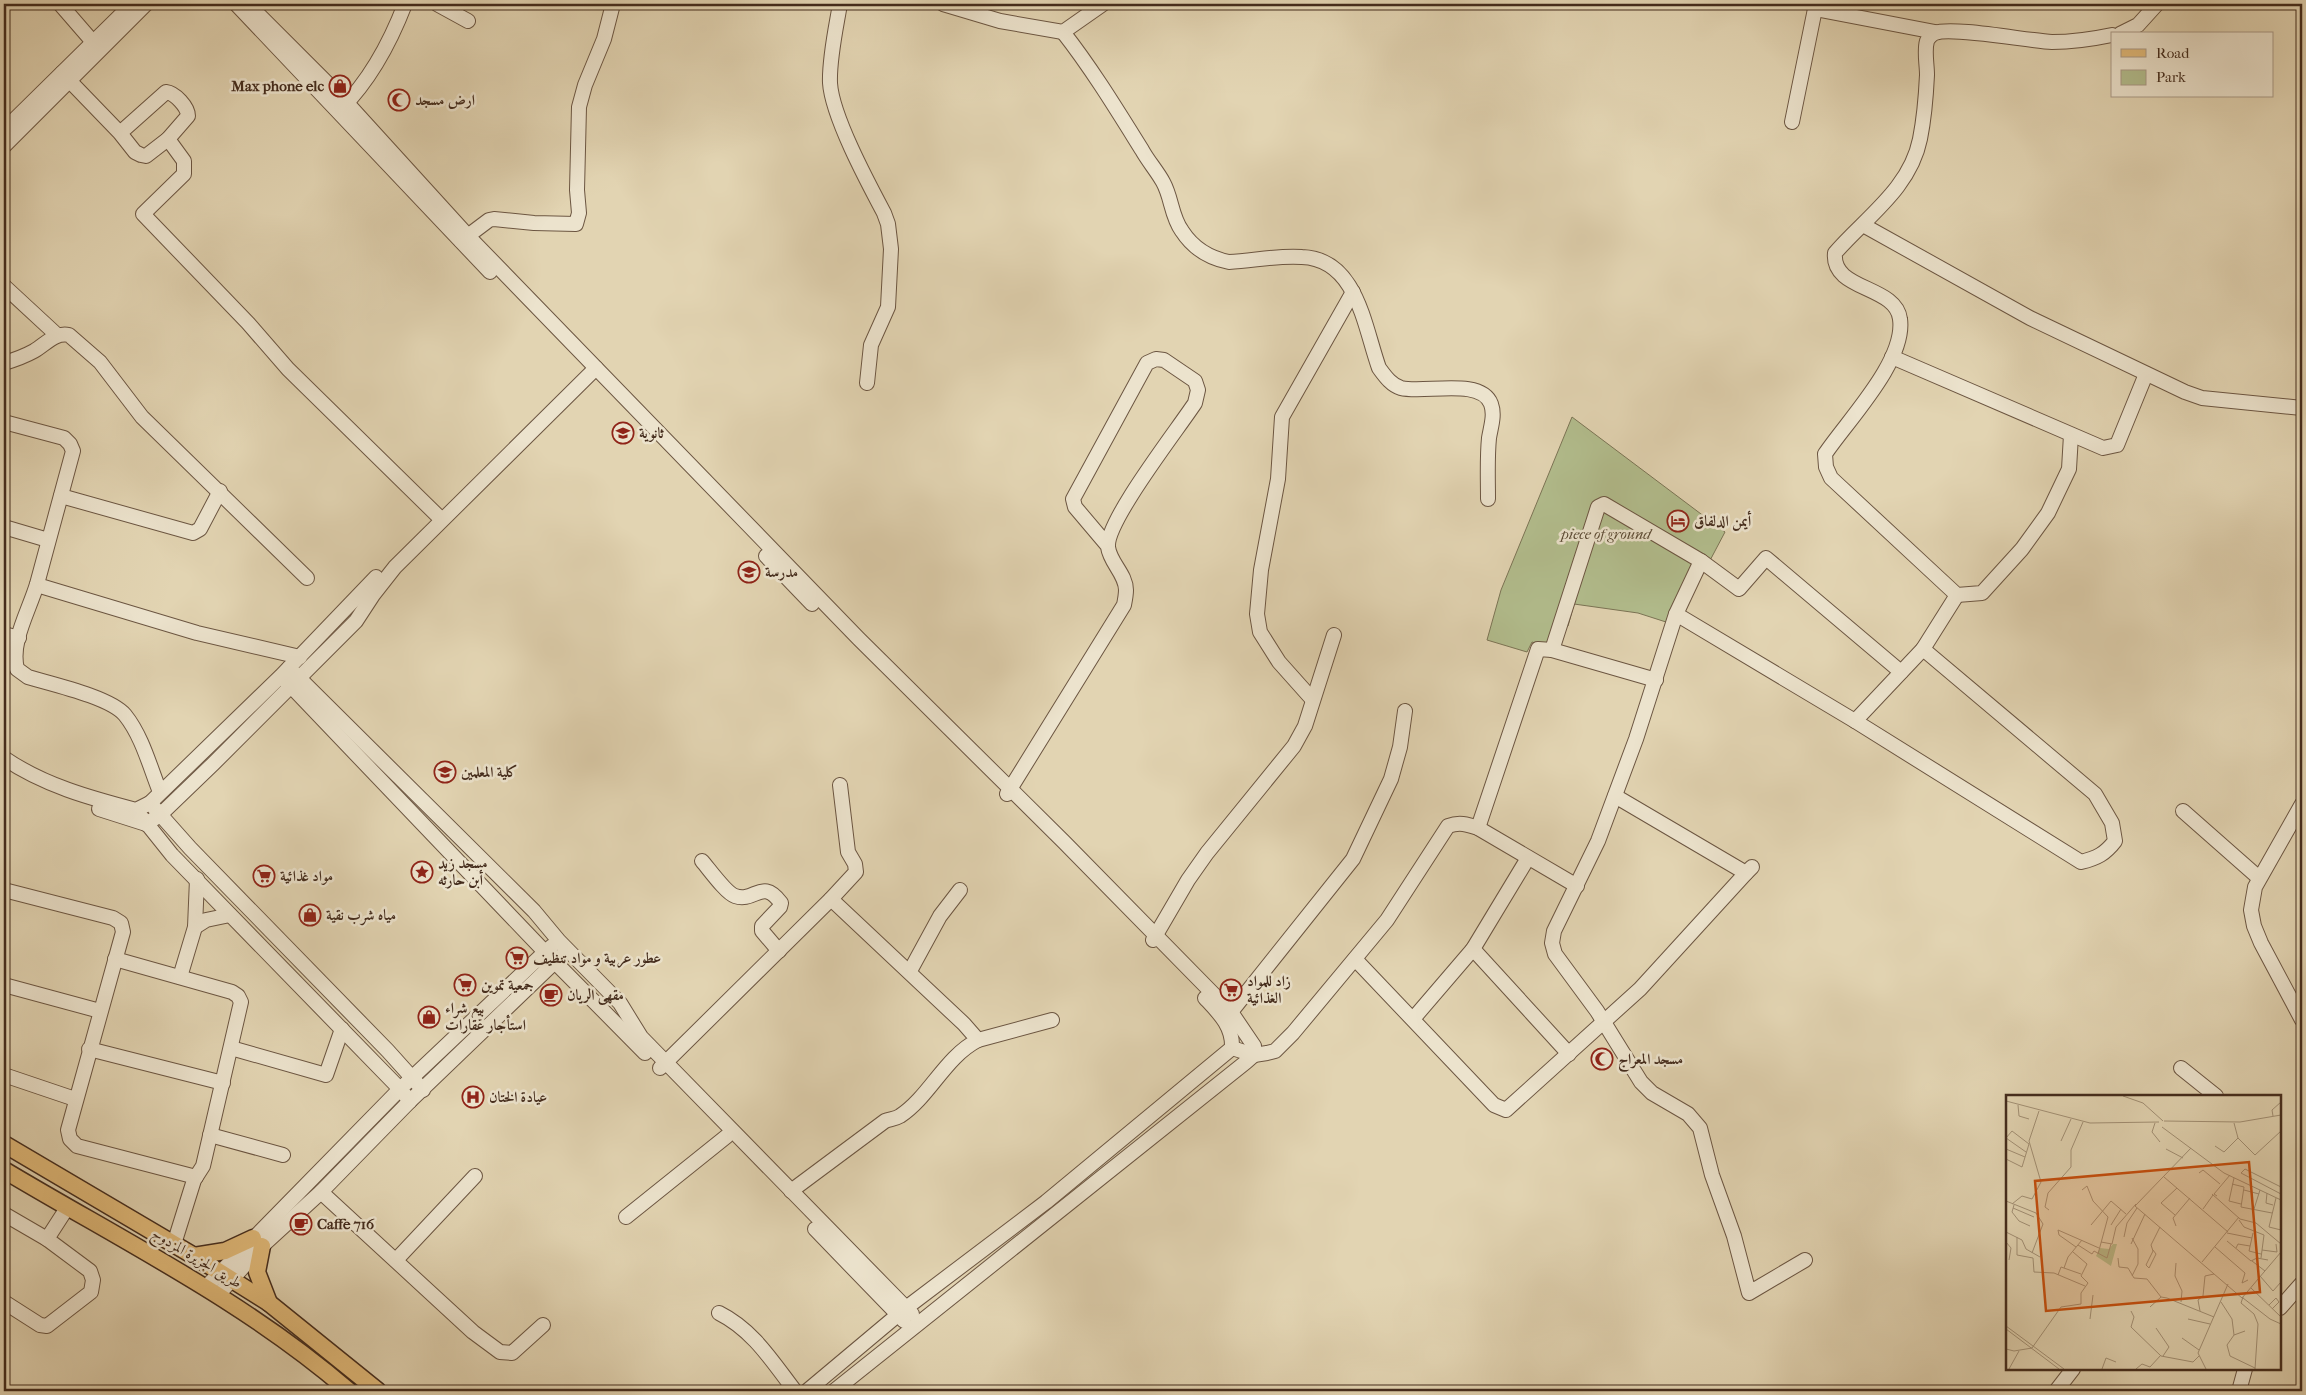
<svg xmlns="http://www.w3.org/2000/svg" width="2306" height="1395" viewBox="0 0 2306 1395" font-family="'IM FELL French Canon',Amiri,serif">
  <rect width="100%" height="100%" fill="#e2d4b2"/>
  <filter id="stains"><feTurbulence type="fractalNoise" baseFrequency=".004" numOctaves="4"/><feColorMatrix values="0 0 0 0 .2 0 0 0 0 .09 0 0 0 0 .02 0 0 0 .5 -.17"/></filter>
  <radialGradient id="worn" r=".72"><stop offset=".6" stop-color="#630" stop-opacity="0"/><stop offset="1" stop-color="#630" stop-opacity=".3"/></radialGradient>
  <path fill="#b2bd8d" stroke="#7b7455" d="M1572,417L1725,532L1687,604L1677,602L1671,608L1666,622L1638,613L1574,604L1568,626L1556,622L1548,647L1532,642L1527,652L1487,640L1501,590Z"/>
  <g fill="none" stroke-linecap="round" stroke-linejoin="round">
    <g stroke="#6c5642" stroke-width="16">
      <g id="minor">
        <path d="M60,4L99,49"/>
        <path d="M236,4L490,272"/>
        <path d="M248,4L347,103L468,236L859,639L1064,842L1231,1012L1254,1046V1055L1246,1062L834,1391"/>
        <path d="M437,4L468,21"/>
        <path d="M840,4C836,28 829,59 830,83C832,116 868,183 884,213L888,224L891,249L888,307L871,345L867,383"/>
        <path d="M943,4L1000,21L1063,32L1103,4"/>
        <path d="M1815,9L1935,32"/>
        <path d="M1063,32C1092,69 1117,110 1142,150C1148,161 1157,171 1163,182C1172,198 1171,216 1182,231C1193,248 1209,258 1229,262C1253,261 1277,255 1302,257C1357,259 1364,326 1379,368C1385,376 1391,385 1401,388C1423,394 1481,377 1491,404C1495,415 1491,426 1489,438C1487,458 1488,479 1488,499"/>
        <path d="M2120,34L2138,25L2157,4"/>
        <path d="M62,73L120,133L135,152L141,155L146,156L168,139L188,116C188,107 175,93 166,92L120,133"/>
        <path d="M341,109C371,79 390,43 405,4"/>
        <path d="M1792,122L1816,4"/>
        <path d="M4,130L132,4"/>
        <path d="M168,139L184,161V174L143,214L248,323L288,369L441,519"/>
        <path d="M4,146L146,4"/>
        <path d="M1863,225L2030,318L2185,392L2202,398L2302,408"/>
        <path d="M461,241L489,220L494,219L534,223L576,224L579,213L577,190L579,107L585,85L604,39L613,4"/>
        <path d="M4,286L57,335"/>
        <path d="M1892,357L2103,448L2117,445L2146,374"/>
        <path d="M4,363C14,360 25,356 34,351C46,344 55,332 69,335L100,362L142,417L307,578"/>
        <path d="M4,422L64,438L70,444L73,451C61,495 49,540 37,584C29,611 10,642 17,669L28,677C51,684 110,697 125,715C142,736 150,767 160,792"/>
        <path d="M2071,435L2069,469L2048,513L2022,549L1982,593L1957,595L1831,478L1826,467L1825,454C1847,421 1906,361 1900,319C1896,285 1831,291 1835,253C1865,218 1910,189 1920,139C1924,119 1926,96 1927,75C1927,64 1924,51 1927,41C1928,38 1932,34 1935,33C1951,26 2029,41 2052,42C2072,42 2093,39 2112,35"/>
        <path d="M61,496L193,533L200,529L220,491"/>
        <path d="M4,527L48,540"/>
        <path d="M766,556L812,604"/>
        <path d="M1701,561L1676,614L1636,739L1598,841L1554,931L1552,943L1555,954L1597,1011L1641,1082L1652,1093L1688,1114L1700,1128L1712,1175L1734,1236L1749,1293L1805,1260"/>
        <path d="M37,585L197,633L300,657"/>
        <path d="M1676,614L1855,721L2081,862C2097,858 2105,854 2115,841L2112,823L2095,794L1923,649"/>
        <path d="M4,634L19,638"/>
        <path d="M1552,650L1598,507L1604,504L1701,561L1739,589L1766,558L1901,672"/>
        <path d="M289,668L534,911L559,941L620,1003L641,1037L912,1314"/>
        <path d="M286,681L545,952L400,1089L410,1101"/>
        <path d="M1312,699L1279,662L1260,632L1257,614L1261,570L1278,479L1282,417L1353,292"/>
        <path d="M1855,721L1923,649L1957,595"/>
        <path d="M4,758C43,785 90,798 136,810L150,803L190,848L388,1051L423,1090"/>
        <path d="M1007,794L1124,605C1125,600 1126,595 1126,590C1126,574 1110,563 1108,547C1106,521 1178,429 1195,403L1198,390L1195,381L1164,360L1156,359L1147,363L1073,499L1075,507L1108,546"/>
        <path d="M1615,796L1746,873L1752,867"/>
        <path d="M150,803L281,676L376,577"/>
        <path d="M2302,804L2255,887L2251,910L2254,926L2261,943L2302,1020"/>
        <path d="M99,809L146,824"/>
        <path d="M136,810L172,855L400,1089L206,1287"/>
        <path d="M2183,811L2259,878"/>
        <path d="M146,824L160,815L213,764L356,621L373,595L395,567L596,368"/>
        <path d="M1478,828L1538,649L1552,650L1656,680"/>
        <path d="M702,861C709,869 726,893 735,896C755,903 762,877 781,903L780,907L762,926V931L779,951"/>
        <path d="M4,890L113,918L121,923L123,932L68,1130L70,1139L77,1146L196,1177"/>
        <path d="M195,927L206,920L230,915"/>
        <path d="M1153,940L1188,880L1207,853L1294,746L1305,726L1334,635"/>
        <path d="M552,946L545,952L645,1053"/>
        <path d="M1473,949L1569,1054"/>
        <path d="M115,959L232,992L238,996L241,1002L203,1166L194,1180L174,1244"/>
        <path d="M1355,959L1494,1105L1506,1110L1640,989L1746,873"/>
        <path d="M910,971L940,916L960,890"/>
        <path d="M180,977L195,927L197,879"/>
        <path d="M4,985L100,1011"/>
        <path d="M1231,1012L1353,859L1391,779L1400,747L1405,711"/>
        <path d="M1413,1019L1473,949L1528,858"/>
        <path d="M978,1040L1052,1020"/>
        <path d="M231,1048L326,1075L342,1029"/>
        <path d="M1232,1048L1254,1055L1267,1053L1275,1051L1293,1033L1387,920L1448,826C1459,822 1467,824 1478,828L1577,886"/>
        <path d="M89,1049L223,1083"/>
        <path d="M660,1068L831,899L856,872L855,864L848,852L840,785"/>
        <path d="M2181,1068L2216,1096"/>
        <path d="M4,1075L75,1099"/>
        <path d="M210,1135L283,1155"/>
        <path d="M791,1191L885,1121C890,1119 895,1119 900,1116C930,1096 945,1057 978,1040L964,1024L831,899"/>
        <path d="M321,1192L473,1332L500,1352L512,1353L543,1325"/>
        <path d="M4,1214L47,1239L90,1271L93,1280L91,1292L47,1326L40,1325L4,1302"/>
        <path d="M626,1217L727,1136"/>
        <path d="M815,1229L904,1321"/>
        <path d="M47,1239L67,1208"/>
        <path d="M396,1260L475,1176"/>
        <path d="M218,1295L262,1246L321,1192L410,1101L561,956"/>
        <path d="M2280,1308L2302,1283"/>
        <path d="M719,1313C753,1330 772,1361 795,1391"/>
        <path d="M807,1391L906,1308L1046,1202L1232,1048C1233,1026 1219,1013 1205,998"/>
        <path d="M2056,1391L2073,1369"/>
        <path d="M2239,1391L2245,1369"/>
      </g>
    </g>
    <g stroke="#442c1d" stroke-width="19">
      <g id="major">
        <path d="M4,1144L194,1256L269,1303L378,1391"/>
        <path d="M4,1170C121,1240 245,1301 349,1391"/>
        <path d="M262,1246L257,1272L269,1303"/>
        <path d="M194,1256L225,1251L253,1238"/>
      </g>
    </g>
    <use href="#minor" stroke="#ece3cd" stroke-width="14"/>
    <use href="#major" stroke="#e1ba79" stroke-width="16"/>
  </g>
  <defs>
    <g id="shop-ring" transform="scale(1.125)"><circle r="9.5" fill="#ece3cd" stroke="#8f2418" stroke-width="1.5"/><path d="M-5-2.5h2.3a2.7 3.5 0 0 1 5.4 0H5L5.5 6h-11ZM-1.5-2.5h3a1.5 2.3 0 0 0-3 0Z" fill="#8f2418"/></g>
    <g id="mosque-ring" transform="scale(1.125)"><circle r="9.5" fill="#ece3cd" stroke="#8f2418" stroke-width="1.5"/><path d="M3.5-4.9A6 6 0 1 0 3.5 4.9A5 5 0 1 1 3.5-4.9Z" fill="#8f2418"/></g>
    <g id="school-ring" transform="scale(1.125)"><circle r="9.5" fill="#ece3cd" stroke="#8f2418" stroke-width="1.5"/><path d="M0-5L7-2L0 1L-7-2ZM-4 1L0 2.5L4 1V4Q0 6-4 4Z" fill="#8f2418"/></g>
    <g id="hotel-ring" transform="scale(1.125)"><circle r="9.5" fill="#ece3cd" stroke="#8f2418" stroke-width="1.5"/><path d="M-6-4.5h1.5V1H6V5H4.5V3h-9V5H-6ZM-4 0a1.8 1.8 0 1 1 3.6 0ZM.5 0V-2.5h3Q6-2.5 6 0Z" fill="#8f2418"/></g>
    <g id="sight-ring" transform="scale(1.125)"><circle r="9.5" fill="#ece3cd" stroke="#8f2418" stroke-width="1.5"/><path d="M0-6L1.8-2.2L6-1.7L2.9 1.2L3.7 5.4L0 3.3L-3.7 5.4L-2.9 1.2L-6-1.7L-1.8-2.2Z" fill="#8f2418"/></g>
    <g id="supermarket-ring" transform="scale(1.125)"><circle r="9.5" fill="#ece3cd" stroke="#8f2418" stroke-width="1.5"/><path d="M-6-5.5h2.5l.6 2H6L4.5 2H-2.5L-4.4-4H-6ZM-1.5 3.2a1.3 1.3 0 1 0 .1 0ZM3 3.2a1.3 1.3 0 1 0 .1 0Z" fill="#8f2418"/></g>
    <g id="cafe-ring" transform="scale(1.125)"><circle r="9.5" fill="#ece3cd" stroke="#8f2418" stroke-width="1.5"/><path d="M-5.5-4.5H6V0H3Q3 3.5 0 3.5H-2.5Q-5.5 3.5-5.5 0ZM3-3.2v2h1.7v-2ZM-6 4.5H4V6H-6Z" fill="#8f2418"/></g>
    <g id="hospital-ring" transform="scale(1.125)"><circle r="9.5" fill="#ece3cd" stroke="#8f2418" stroke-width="1.5"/><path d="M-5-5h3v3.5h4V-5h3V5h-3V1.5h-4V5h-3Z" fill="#8f2418"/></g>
  </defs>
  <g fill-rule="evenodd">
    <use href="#shop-ring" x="340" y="86"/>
    <use href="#mosque-ring" x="399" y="100"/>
    <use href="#school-ring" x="623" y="433"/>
    <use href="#hotel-ring" x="1678" y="521"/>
    <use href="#school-ring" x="749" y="572"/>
    <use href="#school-ring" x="445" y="772"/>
    <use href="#sight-ring" x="422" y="872"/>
    <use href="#supermarket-ring" x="264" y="876"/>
    <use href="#shop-ring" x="310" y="915"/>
    <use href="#supermarket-ring" x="517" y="958"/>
    <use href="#supermarket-ring" x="465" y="985"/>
    <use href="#supermarket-ring" x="1231" y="990"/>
    <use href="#cafe-ring" x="551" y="995"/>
    <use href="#shop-ring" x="429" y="1017"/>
    <use href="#mosque-ring" x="1602" y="1059"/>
    <use href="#hospital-ring" x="473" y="1097"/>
    <use href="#cafe-ring" x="301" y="1224"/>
  </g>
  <g text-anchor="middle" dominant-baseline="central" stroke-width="5" stroke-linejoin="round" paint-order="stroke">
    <g font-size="15" font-weight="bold" fill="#442c1d" stroke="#ece3cd" text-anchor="start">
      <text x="324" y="86" text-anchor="end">Max phone elc</text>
      <text x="415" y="100">ارض مسجد</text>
      <text x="639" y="433">ثانوية</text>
      <text x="1694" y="521">أيمن الدلفاق</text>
      <text x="765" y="572">مدرسة</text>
      <text x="461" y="772">كلية المعلمين</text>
      <text x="438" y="863">مسجد زيد<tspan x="438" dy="17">أبن حارثه</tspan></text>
      <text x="280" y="876">مواد غذائية</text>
      <text x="326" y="915">مياه شرب نقية</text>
      <text x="533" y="958">عطور عربية و مواد تنظيف</text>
      <text x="1247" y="981">زاد للمواد<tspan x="1247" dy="17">الغذائية</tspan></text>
      <text x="481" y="985">جمعية تموين</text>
      <text x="567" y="995">مقهى الريان</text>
      <text x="445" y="1008">بيع شراء<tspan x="445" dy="17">استأجار عقارات</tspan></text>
      <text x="1618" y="1059">مسجد المعراج</text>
      <text x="489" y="1097">عيادة الختان</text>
      <text x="317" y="1224">Caffe 716</text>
    </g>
    <g font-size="15" font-style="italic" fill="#5a4933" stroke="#ece3cd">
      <text x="1606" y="534">piece of ground</text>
    </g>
    <g font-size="15" fill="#442c1d" stroke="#ece3cd">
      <text transform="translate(197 1258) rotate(31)">طريق الجزيرة المزدوج</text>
    </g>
  </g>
  <g transform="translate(2006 1095)">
    <rect width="275" height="275" fill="#e2d4b2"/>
    <path d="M107,149H111L105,171L90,161L94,153L103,154Z" fill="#b2bd8d"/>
    <path fill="none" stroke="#a39176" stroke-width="1" d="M117,1L137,8L157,26M0,6L84,28L153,27M12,10L13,21L23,24M267,21L266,15L275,7M158,26L234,27L275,20M149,28L146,37L154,47M228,28L232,43L249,60L275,36M156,32L218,78L275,105M0,43L6,36L23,49M0,43L20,57M55,46L65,24M209,51L218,57L232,43M185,53L129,111L236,203L275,157M0,54L19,62M160,54L177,63M0,64L16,72L23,49M193,78L197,75L214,89M158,82L222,137M228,83L223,106L235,109M226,89L238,92L235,112L266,118M275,92L239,74L235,78L275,99M76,95L81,91L87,106L102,122L92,159M238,95L253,99M261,98L260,108L267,110M206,99L234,124L250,128L275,149M211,101L208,99L224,80M270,103L263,132L275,135M0,106L30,118L37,129L26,158M6,109L16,101L26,104L35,87L23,46L33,16M8,110L6,117L13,126L24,131M7,113L28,122M197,114L207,100M248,114L254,95M43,115L39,112L42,98L65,72V55L77,27M169,120L155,108L171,93M233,125L238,132L258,140L255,163M85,130L105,106L120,119M105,130L115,114M170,131L167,123L184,103M0,137L16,145L20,154L34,162M221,138L246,143M247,138L243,156L255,159M11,142V160L27,163L28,177L48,178L79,191M118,142L121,128L131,113M221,146L245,166L251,163L262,165M0,147L5,153L3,165M95,147L106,149L110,132L130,109M125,149L139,119M72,150L86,159L88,156L101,163L105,149M70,152L53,140L52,135L93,153M209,152L239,178L236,188L242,185M230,153L232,149L244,151M147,155L150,159L143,173L140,170L147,156L145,150L154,132M256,155L271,157L270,149M112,163L113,172L122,173L128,183L141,184L155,202M246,166L259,176M196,167L233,122M170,168L169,181L176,196L175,207M58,173L62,162L76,145M52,180L55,172L75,179M126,181L132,169V154L126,143M254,181L267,196L275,187M245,193L275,222M237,202L235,208L248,219L252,229L249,274M237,203L264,224L275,229M215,207L226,224L228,240L239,236M263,210L270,203L273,207L266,214M144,212L155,202L161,203L208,222M125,216L128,222L125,232L155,261L187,267L193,261M194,216L192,205L197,201L199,181L208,179M84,224L87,200M182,224L204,229M0,231L58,274M150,233L163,252L157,261M0,234L53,274M228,240L221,250L224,261L249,273M176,243L193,255M0,254L8,256L26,253L55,212L75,209V198L82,188L75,181L81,169L67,157M3,274L13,256M96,274L100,263L110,267M130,274L136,269L144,272L155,260M200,274L192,258L222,189"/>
    <path fill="#c7500f" fill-opacity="0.15" stroke="#c7500f" stroke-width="2.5" d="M243,67L254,197L40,216L29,86Z"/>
    <rect width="275" height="275" fill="none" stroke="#442c1d" stroke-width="2.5"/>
  </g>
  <rect width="2306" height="1395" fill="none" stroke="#e2d4b2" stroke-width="20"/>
  <rect x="5" y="5" width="2296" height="1385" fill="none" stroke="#442c1d" stroke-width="2.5"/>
  <rect x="10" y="10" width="2286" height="1375" fill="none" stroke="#442c1d"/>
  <rect x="2111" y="32" width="162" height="65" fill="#ece3cd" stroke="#a99a87"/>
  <rect x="2121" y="49" width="25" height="8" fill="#e1ba79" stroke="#a99a87"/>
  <text x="2156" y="58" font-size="15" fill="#442c1d">Road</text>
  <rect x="2121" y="70" width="25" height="15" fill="#b2bd8d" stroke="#a99a87"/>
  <text x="2156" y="82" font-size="15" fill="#442c1d">Park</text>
  <rect width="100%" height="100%" filter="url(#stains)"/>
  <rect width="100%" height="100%" fill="url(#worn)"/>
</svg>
